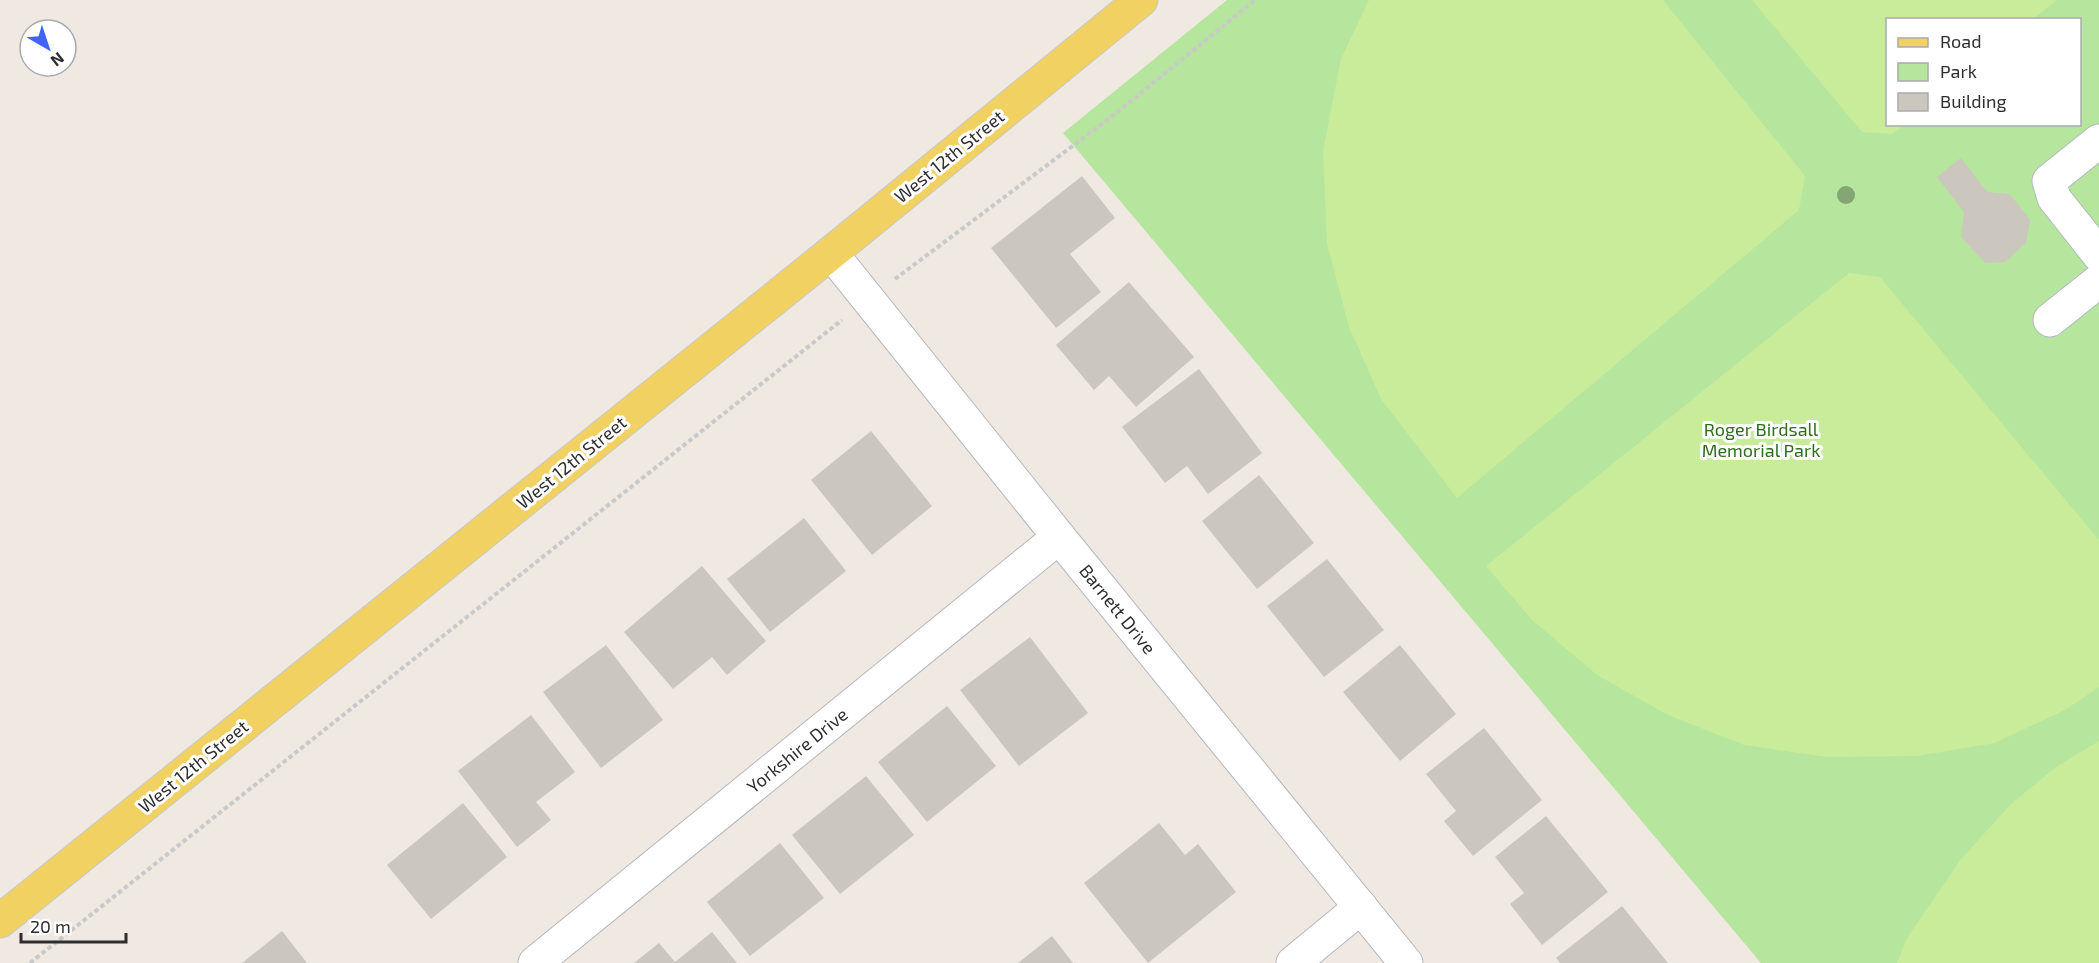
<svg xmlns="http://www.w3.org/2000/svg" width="2099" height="963" viewBox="0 0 2099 963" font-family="'Exo 2',sans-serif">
  <rect width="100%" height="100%" fill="#efe9e1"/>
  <path fill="#b6e59e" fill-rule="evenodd" d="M1227,0H2099V963H1761L1063,133ZM1888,20H2080V124H1888Z"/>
  <g fill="#c9ec9a">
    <path d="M1369,0H1663L1805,176L1799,210L1457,498L1381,399L1349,327L1327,243L1323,151L1341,59Z"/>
    <path d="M1752,0H2057L2033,19L1888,20V124L1904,125L1892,134L1862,132Z"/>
    <path d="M1849,273L1880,277L2099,540V687L2065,710L1995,743L1917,756L1827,757L1744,745L1668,715L1597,675L1531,619L1486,566Z"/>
    <path d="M2099,741V963H1897L1907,938L1961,859L2011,804L2056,767Z"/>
  </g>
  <g fill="#cbc7bf">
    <path d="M1961,158L1987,192L2010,194L2030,220L2026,243L2005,262L1985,263L1961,237L1964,212L1937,177Z"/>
    <path d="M1082,176L1115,218L1070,254L1101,292L1056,328L991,248Z"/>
    <path d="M1129,282L1194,357L1136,407L1109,376L1094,390L1056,345Z"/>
    <path d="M1199,369L1262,453L1208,494L1187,466L1165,483L1122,427Z"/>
    <path d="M871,431L932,506L872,555L811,480Z"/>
    <path d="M1259,475L1314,543L1257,589L1202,521Z"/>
    <path d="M804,518L846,571L770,632L727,579Z"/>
    <path d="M1327,559L1384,630L1324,677L1267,606Z"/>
    <path d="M702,566L766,641L727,675L712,657L673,689L624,632Z"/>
    <path d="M1030,637L1088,713L1019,766L960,690Z"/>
    <path d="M606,645L663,720L601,768L543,692Z"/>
    <path d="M1400,645L1456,714L1400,761L1343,692Z"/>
    <path d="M947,706L996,766L927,822L878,762Z"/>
    <path d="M531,715L575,772L536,802L551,820L517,847L458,771Z"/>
    <path d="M1484,728L1542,800L1473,856L1444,821L1456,811L1426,774Z"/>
    <path d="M866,776L914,835L840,894L792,835Z"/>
    <path d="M463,803L507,857L431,919L387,865Z"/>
    <path d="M1546,816L1608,892L1542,945L1510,904L1524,893L1495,857Z"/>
    <path d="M1159,823L1185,855L1198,844L1236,892L1148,963L1084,883Z"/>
    <path d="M780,843L824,898L750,956L707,902Z"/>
    <path d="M1622,906L1668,963H1560L1556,958Z"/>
    <path d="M282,931L307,963H242Z"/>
    <path d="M712,932L737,963H634L659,943L675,962Z"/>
    <path d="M1052,936L1073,963H1018Z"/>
  </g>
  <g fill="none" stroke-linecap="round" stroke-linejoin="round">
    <g stroke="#b4b7c1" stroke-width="35">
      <g id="minor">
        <path d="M2099,141L2049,181L2054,198L2099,255"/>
        <path d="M831,253L1059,537L1406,963"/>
        <path d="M2050,320L2099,281"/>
        <path d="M535,963L1059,537"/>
        <path d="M1293,963L1361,907"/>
      </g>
    </g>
    <g stroke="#c9c9c9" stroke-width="35">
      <path id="major" d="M0,921L831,253L1141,0"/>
    </g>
    <g stroke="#c9c9c9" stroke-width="4" stroke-dasharray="4.5 3" stroke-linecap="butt">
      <path d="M895,279L1110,118L1255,0"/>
      <path d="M30,963L842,320"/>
    </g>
    <use href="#minor" stroke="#fff" stroke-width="33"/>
    <use href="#major" stroke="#f2d163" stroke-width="33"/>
  </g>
  <circle fill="#84a574" cx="1846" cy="195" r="9"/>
  <g text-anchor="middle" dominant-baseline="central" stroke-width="6" stroke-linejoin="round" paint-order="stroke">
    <g font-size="18" fill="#2e2e2e" stroke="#fff">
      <text transform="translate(949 156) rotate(-39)">West 12th Street</text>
      <text transform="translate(571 462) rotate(-39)">West 12th Street</text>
      <text transform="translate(1118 609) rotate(51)">Barnett Drive</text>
      <text transform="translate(797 750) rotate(-39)">Yorkshire Drive</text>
      <text transform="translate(193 766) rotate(-39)">West 12th Street</text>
    </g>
    <g font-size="18" fill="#2c6e1b" stroke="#fff">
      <text x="1761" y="429">Roger Birdsall<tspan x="1761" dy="21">Memorial Park</tspan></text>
    </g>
  </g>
  <rect x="1886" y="18" width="195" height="108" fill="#ffffff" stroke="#ababab" stroke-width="1.5"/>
  <rect x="1898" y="38" width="30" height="9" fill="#f2d163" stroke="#ababab" stroke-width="1.5"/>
  <text x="1940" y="48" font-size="18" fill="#2e2e2e">Road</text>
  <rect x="1898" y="63" width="30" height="18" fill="#b6e59e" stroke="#ababab" stroke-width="1.5"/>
  <text x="1940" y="78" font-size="18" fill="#2e2e2e">Park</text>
  <rect x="1898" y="93" width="30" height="18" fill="#cbc7bf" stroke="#ababab" stroke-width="1.5"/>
  <text x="1940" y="108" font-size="18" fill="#2e2e2e">Building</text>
  <g transform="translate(48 48) rotate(141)"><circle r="28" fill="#ffffff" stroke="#ababab" stroke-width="1.5"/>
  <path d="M0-4.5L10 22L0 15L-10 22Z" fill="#4264fb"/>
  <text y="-9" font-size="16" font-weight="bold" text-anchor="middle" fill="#2e2e2e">N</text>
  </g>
  <path d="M21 933v9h105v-9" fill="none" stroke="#2e2e2e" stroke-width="3"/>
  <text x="30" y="933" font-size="18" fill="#2e2e2e" stroke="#ffffff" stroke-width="4.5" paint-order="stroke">20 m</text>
</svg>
